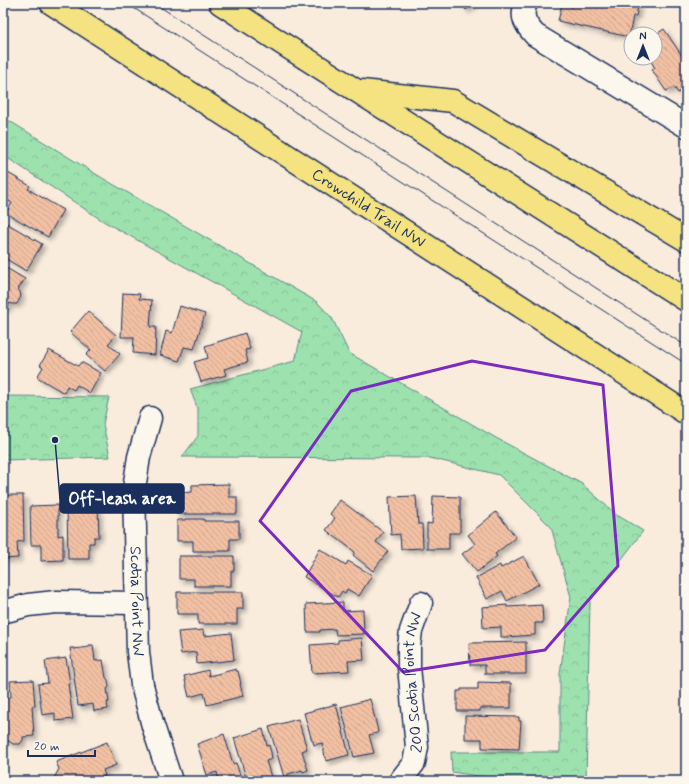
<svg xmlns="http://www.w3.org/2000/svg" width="689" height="784" viewBox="0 0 689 784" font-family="Mynerve,sans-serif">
  <defs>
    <pattern id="park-crowns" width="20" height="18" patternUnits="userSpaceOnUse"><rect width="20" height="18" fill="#9de2ae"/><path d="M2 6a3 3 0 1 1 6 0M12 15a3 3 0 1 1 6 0" fill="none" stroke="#87c298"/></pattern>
    <pattern id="building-back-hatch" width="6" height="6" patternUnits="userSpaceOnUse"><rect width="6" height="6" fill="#f2c0a3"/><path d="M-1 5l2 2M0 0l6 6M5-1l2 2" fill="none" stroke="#cfa58f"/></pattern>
    <filter id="shadow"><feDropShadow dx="3.5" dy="3.5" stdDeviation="2" flood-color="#0004"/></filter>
  </defs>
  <rect width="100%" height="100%" fill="#f9ecdd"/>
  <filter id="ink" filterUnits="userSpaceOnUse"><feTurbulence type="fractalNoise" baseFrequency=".025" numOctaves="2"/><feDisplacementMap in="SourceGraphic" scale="8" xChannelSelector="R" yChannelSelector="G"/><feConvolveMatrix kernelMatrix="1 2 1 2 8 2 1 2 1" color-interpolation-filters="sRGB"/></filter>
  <g filter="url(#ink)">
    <g fill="url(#park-crowns)" stroke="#5c8886">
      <path d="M3,117L104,179L317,302L332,318L349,353L496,438L582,484L617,515L643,531L590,601L586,781H510L452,772L451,752H560V674L571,597L551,527L499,475L430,458L182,457L198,436V410L190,389L295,361L302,332L103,221L3,155Z"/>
      <path d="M3,396L109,397L103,424L110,457L3,460Z"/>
    </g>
    <g fill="url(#building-back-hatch)" stroke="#1b2f5e" filter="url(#shadow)">
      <path d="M461,3H475L466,10Z"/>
      <path d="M573,3H626L638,6L636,16H633L629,37L558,21L562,4L573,7Z"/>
      <path d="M664,29L686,62V93L684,89L678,93L674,87L666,91L652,70L655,68L649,58H655V35Z"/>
      <path d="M8,173L30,186L28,189L63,210L48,237L6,213L12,203L3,197V181Z"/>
      <path d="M3,221L42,244L26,271L3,257Z"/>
      <path d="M3,266L25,279L18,289L20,292L21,296L17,304H13L10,303L6,309L3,307Z"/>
      <path d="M123,293L140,294L139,299L152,300L150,327H156L155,355L133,353L134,337H121Z"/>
      <path d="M180,306L205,314L194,349L184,347L179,361L160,355L166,331L172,333Z"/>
      <path d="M88,311L116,335L108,344L120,354L105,371L86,355L91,350L70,332Z"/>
      <path d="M245,333L250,349L245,350L248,362L224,369L226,375L201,382L194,362L208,358L205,346Z"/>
      <path d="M49,350L78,366L81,362L101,373L90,393L77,385L74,390L67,386L64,393L37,377L43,367L40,365Z"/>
      <path d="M229,484V497H237V514H176V493L192,492V485Z"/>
      <path d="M3,495H23L24,541L17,542L18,558L3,559Z"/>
      <path d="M416,496L418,524H422L423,548L401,549L400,534L391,535L389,497Z"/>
      <path d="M433,496L460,497V533H449V549H427V523L432,524Z"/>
      <path d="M340,500L383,532L376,542L388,551L373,571L353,555L355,552L326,530L335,518L330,514Z"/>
      <path d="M58,505V536L63,535V560L41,561V545H31L30,506Z"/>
      <path d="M98,507L99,537H94V543H89V559H68L67,508Z"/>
      <path d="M496,512L516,537L495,554L497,556L477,572L462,554L475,544L468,535Z"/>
      <path d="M185,519H204V521H239V539H230V551H193V541H177V520H185Z"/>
      <path d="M320,549L346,565L348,561L372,575L359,596L347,589L345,593L342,591L338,597L304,577Z"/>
      <path d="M179,556H234V571H231V586H194V579H179Z"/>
      <path d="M524,556L539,584L507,601L502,591L487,599L476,578L500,565L501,568Z"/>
      <path d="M177,592H243V609H237V624H198V614H177Z"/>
      <path d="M343,602V611L363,610L364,634L336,635L335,629L320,630V632H307L306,604Z"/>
      <path d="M507,605V607L542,605L543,623H535V635L505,637H501V627L483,628L482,607Z"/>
      <path d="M203,630L204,636L231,633L234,660L197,664L196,652L181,654L178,632Z"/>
      <path d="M362,638L364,660L348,661L349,671L312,673L310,645L338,643V640Z"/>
      <path d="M526,642V674H485V665H470L469,643Z"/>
      <path d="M89,645H93L95,661L103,660L106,678L108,680L109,687L107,689L109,702H107L108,709L94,711L93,704L78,706L70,648H74V649L89,647Z"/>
      <path d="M66,658L70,684H68L73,719L55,721V713L42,715L38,684L48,683L45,661Z"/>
      <path d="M236,669V671H238L241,684H240L243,696L207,705L204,693L189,697L184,676L208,670L209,676Z"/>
      <path d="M33,680L35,706H32L34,736L23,737V740L20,744H13L9,741H3V698L11,697L10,681Z"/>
      <path d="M478,682L511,683V708H480V711H457V691H461V689H478Z"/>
      <path d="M370,699L378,731L377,733L369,735L374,753L354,757L341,707Z"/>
      <path d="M336,704L349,755L326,761L322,743L314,745L313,741H312L304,713Z"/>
      <path d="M465,716L519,717V721H521L519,749L482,748V739H465Z"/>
      <path d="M298,719L307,749L302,751L308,770L303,772L302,770L288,774V776L284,777L269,727Z"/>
      <path d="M263,729L267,746L269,745L271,752L272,759L266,761L272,780L247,781L234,738Z"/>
      <path d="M224,734L233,764L236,763L242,781H219L217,772L207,775L206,772L197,744Z"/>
      <path d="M107,742L116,765L103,770L105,776L94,781H56L53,780L59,769L56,762Z"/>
    </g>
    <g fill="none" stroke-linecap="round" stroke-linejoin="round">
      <g stroke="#1b2f5e" stroke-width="25">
        <g id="minor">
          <path d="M526,3C520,17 526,25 535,35L686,126"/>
          <path id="s1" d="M150,418L139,457L134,489L138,652L142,685L153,726L171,781"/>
          <path d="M3,612L28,605L56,602L136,603"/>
          <path id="s2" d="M400,781L414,763L417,747L409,667V646L411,631L421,603"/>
        </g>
      </g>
      <g stroke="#1b2f5e" stroke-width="25">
        <g id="motorway">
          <path id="s3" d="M51,3L686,413"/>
          <path d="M220,3L283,44L686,300"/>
          <path d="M362,91L453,101L686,240"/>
        </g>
      </g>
      <use href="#minor" stroke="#fbf7ec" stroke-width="22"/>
      <use href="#motorway" stroke="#f5e382" stroke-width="22"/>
      <g stroke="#1b2f5e" stroke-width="1">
        <path d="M126,3L686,364"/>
        <path d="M154,3L686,346"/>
      </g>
    </g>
  </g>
  <path fill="none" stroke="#7b2cbf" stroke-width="3" stroke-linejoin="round" d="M472,361L603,385L618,566L545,650L403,672L260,521L351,391Z"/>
  <g text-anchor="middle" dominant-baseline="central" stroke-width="3.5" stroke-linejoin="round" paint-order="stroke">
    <g font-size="16" fill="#1b2f5e" stroke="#fbf7ec">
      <text stroke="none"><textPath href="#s3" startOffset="378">Crowchild Trail NW</textPath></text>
      <text stroke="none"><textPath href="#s1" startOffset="185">Scotia Point NW</textPath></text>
      <text stroke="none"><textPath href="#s2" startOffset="104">200 Scotia Point NW</textPath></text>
    </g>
  </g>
  <path fill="none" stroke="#1b2f5e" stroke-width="1.5" d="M55 440L60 499"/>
  <circle fill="#1b2f5e" stroke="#fbf7ec" stroke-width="1.5" cx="55" cy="440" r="4"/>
  <rect fill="#1b2f5e" stroke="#1b2f5e" stroke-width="1.5" x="60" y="484" width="124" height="29" rx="4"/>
  <g font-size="17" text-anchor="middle" font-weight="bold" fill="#fff">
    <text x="122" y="504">Off-leash area</text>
  </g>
  <rect width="689" height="784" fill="none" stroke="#fbf7ec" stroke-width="16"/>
  <rect x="8" y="8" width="673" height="768" fill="none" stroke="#1b2f5e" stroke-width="1.5" filter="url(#ink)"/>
  <g transform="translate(643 46)"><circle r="19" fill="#fbf7ec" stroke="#a1a7b3"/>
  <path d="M0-3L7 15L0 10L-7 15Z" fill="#1b2f5e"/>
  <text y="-6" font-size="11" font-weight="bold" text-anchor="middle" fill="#1b2f5e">N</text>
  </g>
  <path d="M28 750v6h67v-6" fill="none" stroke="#1b2f5e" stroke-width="2"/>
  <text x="34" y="750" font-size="12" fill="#1b2f5e" stroke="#fbf7ec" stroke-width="3" paint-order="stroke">20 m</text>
</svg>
